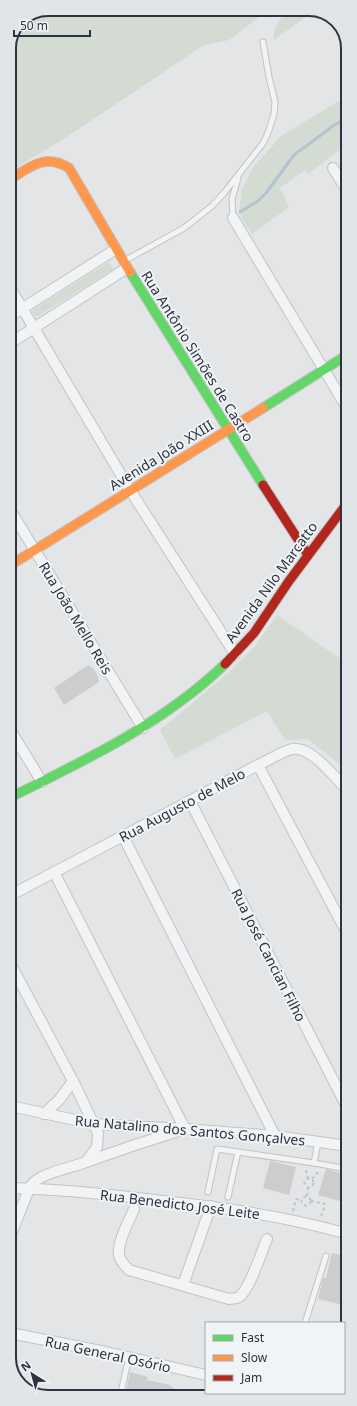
<svg xmlns="http://www.w3.org/2000/svg" width="357" height="1406" viewBox="0 0 357 1406" font-family="'Noto Sans',sans-serif">
  <rect width="100%" height="100%" fill="#e3e5e7"/>
  <g fill="#d4dbd3">
    <path d="M49,9H270L229,40L204,45L62,140L9,172V48L21,20Z"/>
    <path d="M292,9L315,10L274,40C273,23 280,19 292,9Z"/>
    <path d="M347,96V144L308,174L305,170L280,188L289,207L252,234L243,221L239,210L242,189L253,168L281,136Z"/>
    <path d="M109,262L113,268L112,270L38,316H35L32,312L34,309Z"/>
    <path d="M277,615L348,664V771L308,739L285,740L267,711L175,759L160,730L229,672L254,647Z"/>
  </g>
  <g fill="none" stroke-linecap="round" stroke-linejoin="round">
    <path stroke="#b3c3d0" stroke-width="3" d="M240,212L258,201L266,193L294,155L333,126L347,118"/>
  </g>
  <g fill="#cbcdcf">
    <path d="M88,665L94,669L97,675L99,682L64,705L54,688Z"/>
    <path d="M270,1161L296,1167L289,1195L263,1188Z"/>
    <path d="M326,1169L348,1175V1198L347,1203L318,1195Z"/>
    <path d="M332,1253L348,1256V1306L318,1299L323,1278H326Z"/>
    <path d="M130,1372L148,1377L147,1380L170,1385V1386L175,1389L194,1392L193,1396L125,1397Z"/>
  </g>
  <g fill="none" stroke-linecap="round" stroke-linejoin="round">
    <g stroke="#c1c3c5" stroke-width="7">
      <g id="lane">
        <path d="M233,218L232,199L238,178"/>
        <path d="M126,260L184,228L212,206L224,193L264,142L269,130L274,114L275,102L269,77L263,42"/>
        <path d="M318,1142L314,1163L348,1169"/>
        <path d="M208,1192L217,1149L314,1163"/>
        <path d="M228,1197L238,1152"/>
        <path d="M305,1323L326,1256"/>
        <path d="M120,1397L129,1357"/>
      </g>
    </g>
    <g stroke="#c1c3c5" stroke-width="12">
      <g id="street">
        <path d="M333,168L347,191"/>
        <path d="M233,218L347,408"/>
        <path d="M9,286L130,490L235,654"/>
        <path d="M9,317L116,249"/>
        <path d="M9,344L127,268"/>
        <path d="M9,508L143,728"/>
        <path d="M9,728L42,782"/>
        <path d="M258,765L348,935"/>
        <path d="M190,801L348,1109"/>
        <path d="M123,836L275,1136"/>
        <path d="M9,896L258,765C269,760 281,752 292,749C311,745 336,779 348,791"/>
        <path d="M9,961L73,1081L98,1133L97,1147L86,1162"/>
        <path d="M10,1106L94,1124L185,1129L275,1136L348,1146"/>
        <path d="M44,1114L59,1100L73,1081"/>
        <path d="M10,1188C58,1189 106,1194 154,1200C220,1207 284,1216 348,1234"/>
        <path d="M134,1209C129,1221 117,1242 119,1255C120,1261 125,1266 129,1270L229,1299C233,1298 236,1299 239,1297C250,1289 261,1253 267,1239"/>
        <path d="M10,1237L29,1189C31,1184 35,1181 40,1178C54,1170 71,1168 86,1162C119,1150 152,1139 185,1129L54,872"/>
        <path d="M183,1285L211,1206"/>
        <path d="M10,1333L106,1352L206,1375"/>
        <path d="M278,1393L292,1396"/>
      </g>
    </g>
    <g stroke="#c1c3c5" stroke-width="11">
      <g id="fast">
        <path d="M130,272L263,485"/>
        <path d="M263,408L347,355"/>
        <path d="M9,798C84,761 164,723 225,664"/>
      </g>
    </g>
    <g stroke="#c1c3c5" stroke-width="11">
      <g id="slow">
        <path d="M9,180C30,167 45,153 69,168L130,272"/>
        <path d="M9,566L263,408"/>
      </g>
    </g>
    <g stroke="#c1c3c5" stroke-width="11">
      <g id="jam">
        <path d="M263,485L308,555"/>
        <path d="M225,664L254,633L289,581L348,502"/>
      </g>
    </g>
    <g stroke="#c1c4c6" stroke-width="2" stroke-dasharray="3 3" stroke-linecap="butt">
      <path d="M306,1170L308,1178"/>
      <circle cx="309" cy="1183" r="4.5"/>
      <path d="M312,1179L319,1171"/>
      <path d="M307,1196L308,1187"/>
      <circle cx="306" cy="1201" r="4.5"/>
      <path d="M311,1201L325,1204L321,1217"/>
      <path d="M293,1211L296,1199L302,1200"/>
    </g>
    <use href="#lane" stroke="#f2f3f5" stroke-width="5"/>
    <use href="#street" stroke="#f2f3f5" stroke-width="10"/>
    <use href="#fast" stroke="#63d668" stroke-width="9"/>
    <use href="#slow" stroke="#ff974d" stroke-width="9"/>
    <use href="#jam" stroke="#b3261e" stroke-width="9"/>
  </g>
  <g text-anchor="middle" dominant-baseline="central" stroke-width="4" stroke-linejoin="round" paint-order="stroke">
    <g font-size="14" fill="#2b3440" stroke="#f1f4f7">
      <text transform="translate(198 356) rotate(58)">Rua Antônio Simões de Castro</text>
      <text transform="translate(161 455) rotate(-32)">Avenida João XXIII</text>
      <text transform="translate(271 582) rotate(-54)">Avenida Nilo Marcatto</text>
      <text transform="translate(76 618) rotate(59)">Rua João Mello Reis</text>
      <text transform="translate(182 805) rotate(-28)">Rua Augusto de Melo</text>
      <text transform="translate(269 955) rotate(63)">Rua José Cancian Filho</text>
      <text transform="translate(190 1130) rotate(5)">Rua Natalino dos Santos Gonçalves</text>
      <text transform="translate(180 1204) rotate(7)">Rua Benedicto José Leite</text>
      <text transform="translate(108 1354) rotate(12)">Rua General Osório</text>
    </g>
  </g>
  <path d="M0 0H357V1406H0ZM48 16H309A32 32 0 0 1 341 48V1358A32 32 0 0 1 309 1390H48A32 32 0 0 1 16 1358V48A32 32 0 0 1 48 16Z" fill="#e1e5e8" fill-rule="evenodd"/>
  <path fill="none" stroke="#2b3440" stroke-width="2" d="M48 16H309A32 32 0 0 1 341 48V1358A32 32 0 0 1 309 1390H48A32 32 0 0 1 16 1358V48A32 32 0 0 1 48 16Z"/>
  <rect x="205" y="1322" width="140" height="72" fill="#f1f4f7" stroke="#a2a7ae"/>
  <rect x="213" y="1335" width="20" height="6" fill="#63d668" stroke="#a2a7ae"/>
  <text x="241" y="1342" font-size="12" fill="#2b3440">Fast</text>
  <rect x="213" y="1355" width="20" height="6" fill="#ff974d" stroke="#a2a7ae"/>
  <text x="241" y="1362" font-size="12" fill="#2b3440">Slow</text>
  <rect x="213" y="1375" width="20" height="6" fill="#b3261e" stroke="#a2a7ae"/>
  <text x="241" y="1382" font-size="12" fill="#2b3440">Jam</text>
  <g transform="translate(32 1374) rotate(323)" stroke="#f1f4f7" stroke-width="3" paint-order="stroke">
  <path d="M0-3L7 15L0 10L-7 15Z" fill="#2b3440"/>
  <text y="-6" font-size="11" font-weight="bold" text-anchor="middle" fill="#2b3440">N</text>
  </g>
  <path d="M14 30v6h76v-6" fill="none" stroke="#2b3440" stroke-width="2"/>
  <text x="20" y="30" font-size="12" fill="#2b3440" stroke="#f1f4f7" stroke-width="3" paint-order="stroke">50 m</text>
</svg>
